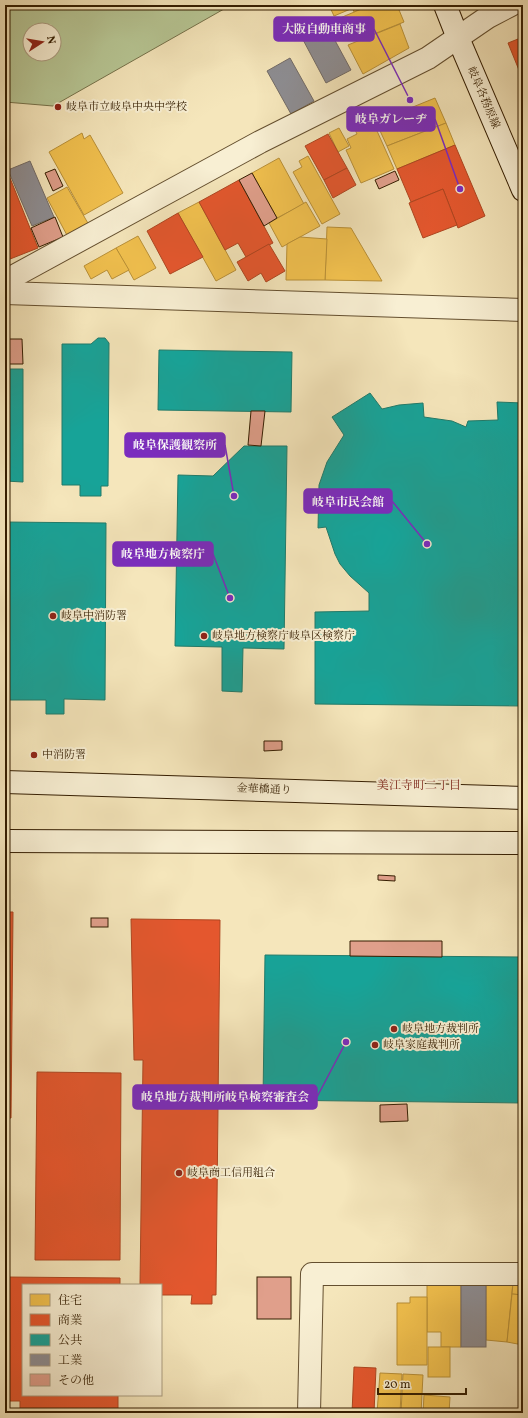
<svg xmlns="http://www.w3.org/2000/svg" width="528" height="1418" viewBox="0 0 528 1418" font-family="Vollkorn,'Noto Serif JP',serif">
  <rect width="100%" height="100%" fill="#f5e6bb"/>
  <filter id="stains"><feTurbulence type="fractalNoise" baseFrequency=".005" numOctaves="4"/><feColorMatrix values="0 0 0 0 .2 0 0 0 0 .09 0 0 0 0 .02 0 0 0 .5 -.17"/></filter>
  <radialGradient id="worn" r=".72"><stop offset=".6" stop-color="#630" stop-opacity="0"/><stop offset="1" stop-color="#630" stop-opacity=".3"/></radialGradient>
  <path fill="#b7c694" stroke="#76724a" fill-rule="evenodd" d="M5,5H231L53,106L5,102ZM30,30H54V54H30Z"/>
  <g fill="#f2c14e" stroke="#b99037">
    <path d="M329,5H352L353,8L334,16Z"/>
    <path d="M352,5H371L354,12Z"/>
    <path d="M371,5H397L404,22L364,38L359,27L334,37L328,23Z"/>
    <path d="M400,24L409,48L363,74L348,45Z"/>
    <path d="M435,98L446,123L387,146L376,122Z"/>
    <path d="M369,113L394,169L361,183L346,150L351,148L347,139L357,134L351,121Z"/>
    <path d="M446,123L455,145L397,169L387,146Z"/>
    <path d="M339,128L349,146L338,152L329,133Z"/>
    <path d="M82,133L84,139L90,135L123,193L84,215L49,152Z"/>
    <path d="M308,156L340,214L322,224L293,172L302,167L299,161Z"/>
    <path d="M279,158L304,204L277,218L252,173Z"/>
    <path d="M67,187L89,225L68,237L47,198Z"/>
    <path d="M199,202L236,270L216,281L178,213Z"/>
    <path d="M306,202L320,226L282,247L269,223Z"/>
    <path d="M327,227L351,228L382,281L325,280Z"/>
    <path d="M138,236L156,268L134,280L116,248Z"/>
    <path d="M300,237L327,239L325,280H286L287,244Z"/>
    <path d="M116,248L129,270L112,279L107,270L91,279L84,266Z"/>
    <path d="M427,1282H461V1347H441V1332H427Z"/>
    <path d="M486,1282H513L507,1342L486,1340Z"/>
    <path d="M513,1283L523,1285V1295L512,1294Z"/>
    <path d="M512,1294L523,1295V1345L507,1342Z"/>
    <path d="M410,1297H427V1365H397V1303H410Z"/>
    <rect x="428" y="1347" width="22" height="30"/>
    <path d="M380,1373L402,1374L400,1413H377Z"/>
    <path d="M403,1374L423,1375L421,1413H401Z"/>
    <path d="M424,1395L450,1397L449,1413H423Z"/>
    <path d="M515,1409L523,1410V1413H515Z"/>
  </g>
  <g fill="#e4572e" stroke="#af4620">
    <path d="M523,37V80L508,43Z"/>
    <path d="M328,134L347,168L324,180L305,146Z"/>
    <path d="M455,145L485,216L458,228L443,189L411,202L397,169Z"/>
    <path d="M5,168H6L38,248L5,261Z"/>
    <path d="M347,168L356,185L333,198L324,180Z"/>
    <path d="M239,180L273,243L246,257L238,243L225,250L199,202Z"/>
    <path d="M443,189L457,225L423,238L409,203Z"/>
    <path d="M178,213L203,257L170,274L147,231Z"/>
    <path d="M269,244L285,271L266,282L261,273L248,281L237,262Z"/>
    <path d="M5,912H13L11,1118H5Z"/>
    <path d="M131,919L220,920L216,1295H212V1304H191L192,1295H161V1285H140L143,1060H134Z"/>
    <path d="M37,1072L121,1073L120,1260H35Z"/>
    <path d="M5,1277L120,1278V1285H23V1395H118V1413H20V1401H5Z"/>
    <path d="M354,1367L376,1368L374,1413H352Z"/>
  </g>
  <g fill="#17a398" stroke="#207b6a">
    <path d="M98,338H105L109,343L108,486H101V496H80V485H62V344H91Z"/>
    <path d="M159,350L292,352L291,412L158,410Z"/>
    <path d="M5,369H23V482L5,481Z"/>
    <path d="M370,393L382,409L399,405L423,403L424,417L452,421L466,427L468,421L498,420L497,402L523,403V706L315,704V612L369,611V593L350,576L340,564L335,554L326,527L318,528L319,485L327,462L344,435L332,417Z"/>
    <path d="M244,446H287L284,649L243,648L242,692L222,691V647L175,646L178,475L213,476Z"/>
    <path d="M5,522L106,523L105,700L64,699V714H46V700H5Z"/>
    <path d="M265,955L523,957V1103L263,1100Z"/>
  </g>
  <g fill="#8d8d92" stroke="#726b66">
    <path d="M325,22L351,70L326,83L301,36Z"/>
    <path d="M290,58L314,101L291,114L267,71Z"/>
    <path d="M30,161L54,217L32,226L8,170Z"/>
    <rect x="461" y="1285" width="25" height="62"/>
  </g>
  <g fill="#e09f8b" stroke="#341d00">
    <path d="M55,169L63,186L53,191L45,173Z"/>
    <path d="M395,171L399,180L379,189L375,180Z"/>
    <path d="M252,173L277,218L264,226L239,180Z"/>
    <path d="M55,217L63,237L39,247L31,228Z"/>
    <path d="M5,339H22L23,364H5Z"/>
    <path d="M251,411H265L261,446L248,445Z"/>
    <path d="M264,741H282V750L264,751Z"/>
    <path d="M378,875L395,876V881L378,880Z"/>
    <rect x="91" y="918" width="17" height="9"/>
    <path d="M350,941H442V957L350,956Z"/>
    <path d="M407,1104L408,1121L380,1122V1105Z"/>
    <rect x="257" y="1277" width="34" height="42"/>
  </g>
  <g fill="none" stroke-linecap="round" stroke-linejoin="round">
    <g stroke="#644f2f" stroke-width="24">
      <g id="minor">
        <path d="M5,281L260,142L428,58L488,17L511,5"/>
        <path d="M309,1413L312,1274H523"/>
      </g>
    </g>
    <g stroke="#644f2f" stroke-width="24">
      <path id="tertiary" d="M5,293L523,310"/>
    </g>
    <g stroke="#341d00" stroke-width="24">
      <g id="secondary">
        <path d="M445,5L458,38L523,190"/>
        <path d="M5,782L523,798"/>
        <path d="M5,841L523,843"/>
      </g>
    </g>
    <use href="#minor" stroke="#f8efd3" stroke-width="22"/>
    <use href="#tertiary" stroke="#f8efd3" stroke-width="22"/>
    <use href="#secondary" stroke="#f8efd3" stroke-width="22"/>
  </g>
  <g fill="#8f2418" stroke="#f8efd3" stroke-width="1.5">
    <circle cx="58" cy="107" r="4"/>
    <circle cx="53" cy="616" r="4"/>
    <circle cx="204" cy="636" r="4"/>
    <circle cx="34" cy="755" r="4"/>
    <circle cx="394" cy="1029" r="4"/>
    <circle cx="375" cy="1045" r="4"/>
    <circle cx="179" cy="1173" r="4"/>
  </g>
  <g text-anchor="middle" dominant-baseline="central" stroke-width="4" stroke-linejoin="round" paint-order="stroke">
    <g font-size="11" fill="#341d00" stroke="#f8efd3">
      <text transform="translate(483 98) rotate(67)">岐阜各務原線</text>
      <text transform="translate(264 790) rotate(2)">金華橋通り</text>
    </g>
    <g font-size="11" fill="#341d00" stroke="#f8efd3" text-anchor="start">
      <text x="66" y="107">岐阜市立岐阜中央中学校</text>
      <text x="61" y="616">岐阜中消防署</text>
      <text x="212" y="636">岐阜地方検察庁岐阜区検察庁</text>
      <text x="42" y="755">中消防署</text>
      <text x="402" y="1029">岐阜地方裁判所</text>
      <text x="383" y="1045">岐阜家庭裁判所</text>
      <text x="187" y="1173">岐阜商工信用組合</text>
    </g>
    <g font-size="12" fill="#7a1f14" stroke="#f8efd3">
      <text x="419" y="786">美江寺町二丁目</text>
    </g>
  </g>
  <path fill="none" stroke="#7b2cbf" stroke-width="1.5" d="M410 100L374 29M460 189L435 119M234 496L225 445M427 544L392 501M230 598L213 554M346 1042L317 1097"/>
  <g fill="#7b2cbf" stroke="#f8efd3" stroke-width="1.5">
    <circle cx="410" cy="100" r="4"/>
    <circle cx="460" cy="189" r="4"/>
    <circle cx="234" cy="496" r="4"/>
    <circle cx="427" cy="544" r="4"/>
    <circle cx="230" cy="598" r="4"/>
    <circle cx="346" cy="1042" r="4"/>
  </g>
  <g fill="#7b2cbf" stroke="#7b2cbf" stroke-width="1.5">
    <rect x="274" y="17" width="100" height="24" rx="4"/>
    <rect x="347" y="107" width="88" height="24" rx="4"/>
    <rect x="125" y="433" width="100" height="24" rx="4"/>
    <rect x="304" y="489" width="88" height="24" rx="4"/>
    <rect x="113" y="542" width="100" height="24" rx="4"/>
    <rect x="133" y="1085" width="184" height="24" rx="4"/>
  </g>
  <g font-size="12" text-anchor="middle" font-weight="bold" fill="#fff">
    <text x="324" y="33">大阪自動車商事</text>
    <text x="391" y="123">岐阜ガレーヂ</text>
    <text x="175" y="449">岐阜保護観察所</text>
    <text x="348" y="506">岐阜市民会館</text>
    <text x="163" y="558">岐阜地方検察庁</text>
    <text x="225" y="1101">岐阜地方裁判所岐阜検察審査会</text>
  </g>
  <rect width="528" height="1418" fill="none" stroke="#f5e6bb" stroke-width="20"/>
  <rect x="6" y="6" width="516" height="1406" fill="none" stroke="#341d00" stroke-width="2"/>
  <rect x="10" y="10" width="508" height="1398" fill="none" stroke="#341d00"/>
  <rect x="22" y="1284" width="140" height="112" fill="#f8efd3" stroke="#aa9b7f"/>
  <rect x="30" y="1294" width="20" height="12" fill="#f2c14e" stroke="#aa9b7f"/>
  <text x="58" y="1304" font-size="12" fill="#341d00">住宅</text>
  <rect x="30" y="1314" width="20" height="12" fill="#e4572e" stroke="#aa9b7f"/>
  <text x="58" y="1324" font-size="12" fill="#341d00">商業</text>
  <rect x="30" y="1334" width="20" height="12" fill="#17a398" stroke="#aa9b7f"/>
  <text x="58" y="1344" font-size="12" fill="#341d00">公共</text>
  <rect x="30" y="1354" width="20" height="12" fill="#8d8d92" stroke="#aa9b7f"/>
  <text x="58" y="1364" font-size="12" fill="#341d00">工業</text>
  <rect x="30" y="1374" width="20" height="12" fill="#e09f8b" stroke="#aa9b7f"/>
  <text x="58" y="1384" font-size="12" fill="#341d00">その他</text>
  <g transform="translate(42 42) rotate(78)"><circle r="19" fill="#f8efd3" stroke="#aa9b7f"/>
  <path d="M0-3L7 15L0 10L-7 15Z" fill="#8f2418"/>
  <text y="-6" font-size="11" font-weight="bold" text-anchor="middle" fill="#341d00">N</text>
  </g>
  <path d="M378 1388v6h88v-6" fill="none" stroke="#341d00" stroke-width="2"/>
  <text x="384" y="1388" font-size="12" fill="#341d00" stroke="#f8efd3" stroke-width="3" paint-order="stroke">20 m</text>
  <rect width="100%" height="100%" filter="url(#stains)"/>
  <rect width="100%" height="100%" fill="url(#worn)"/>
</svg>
